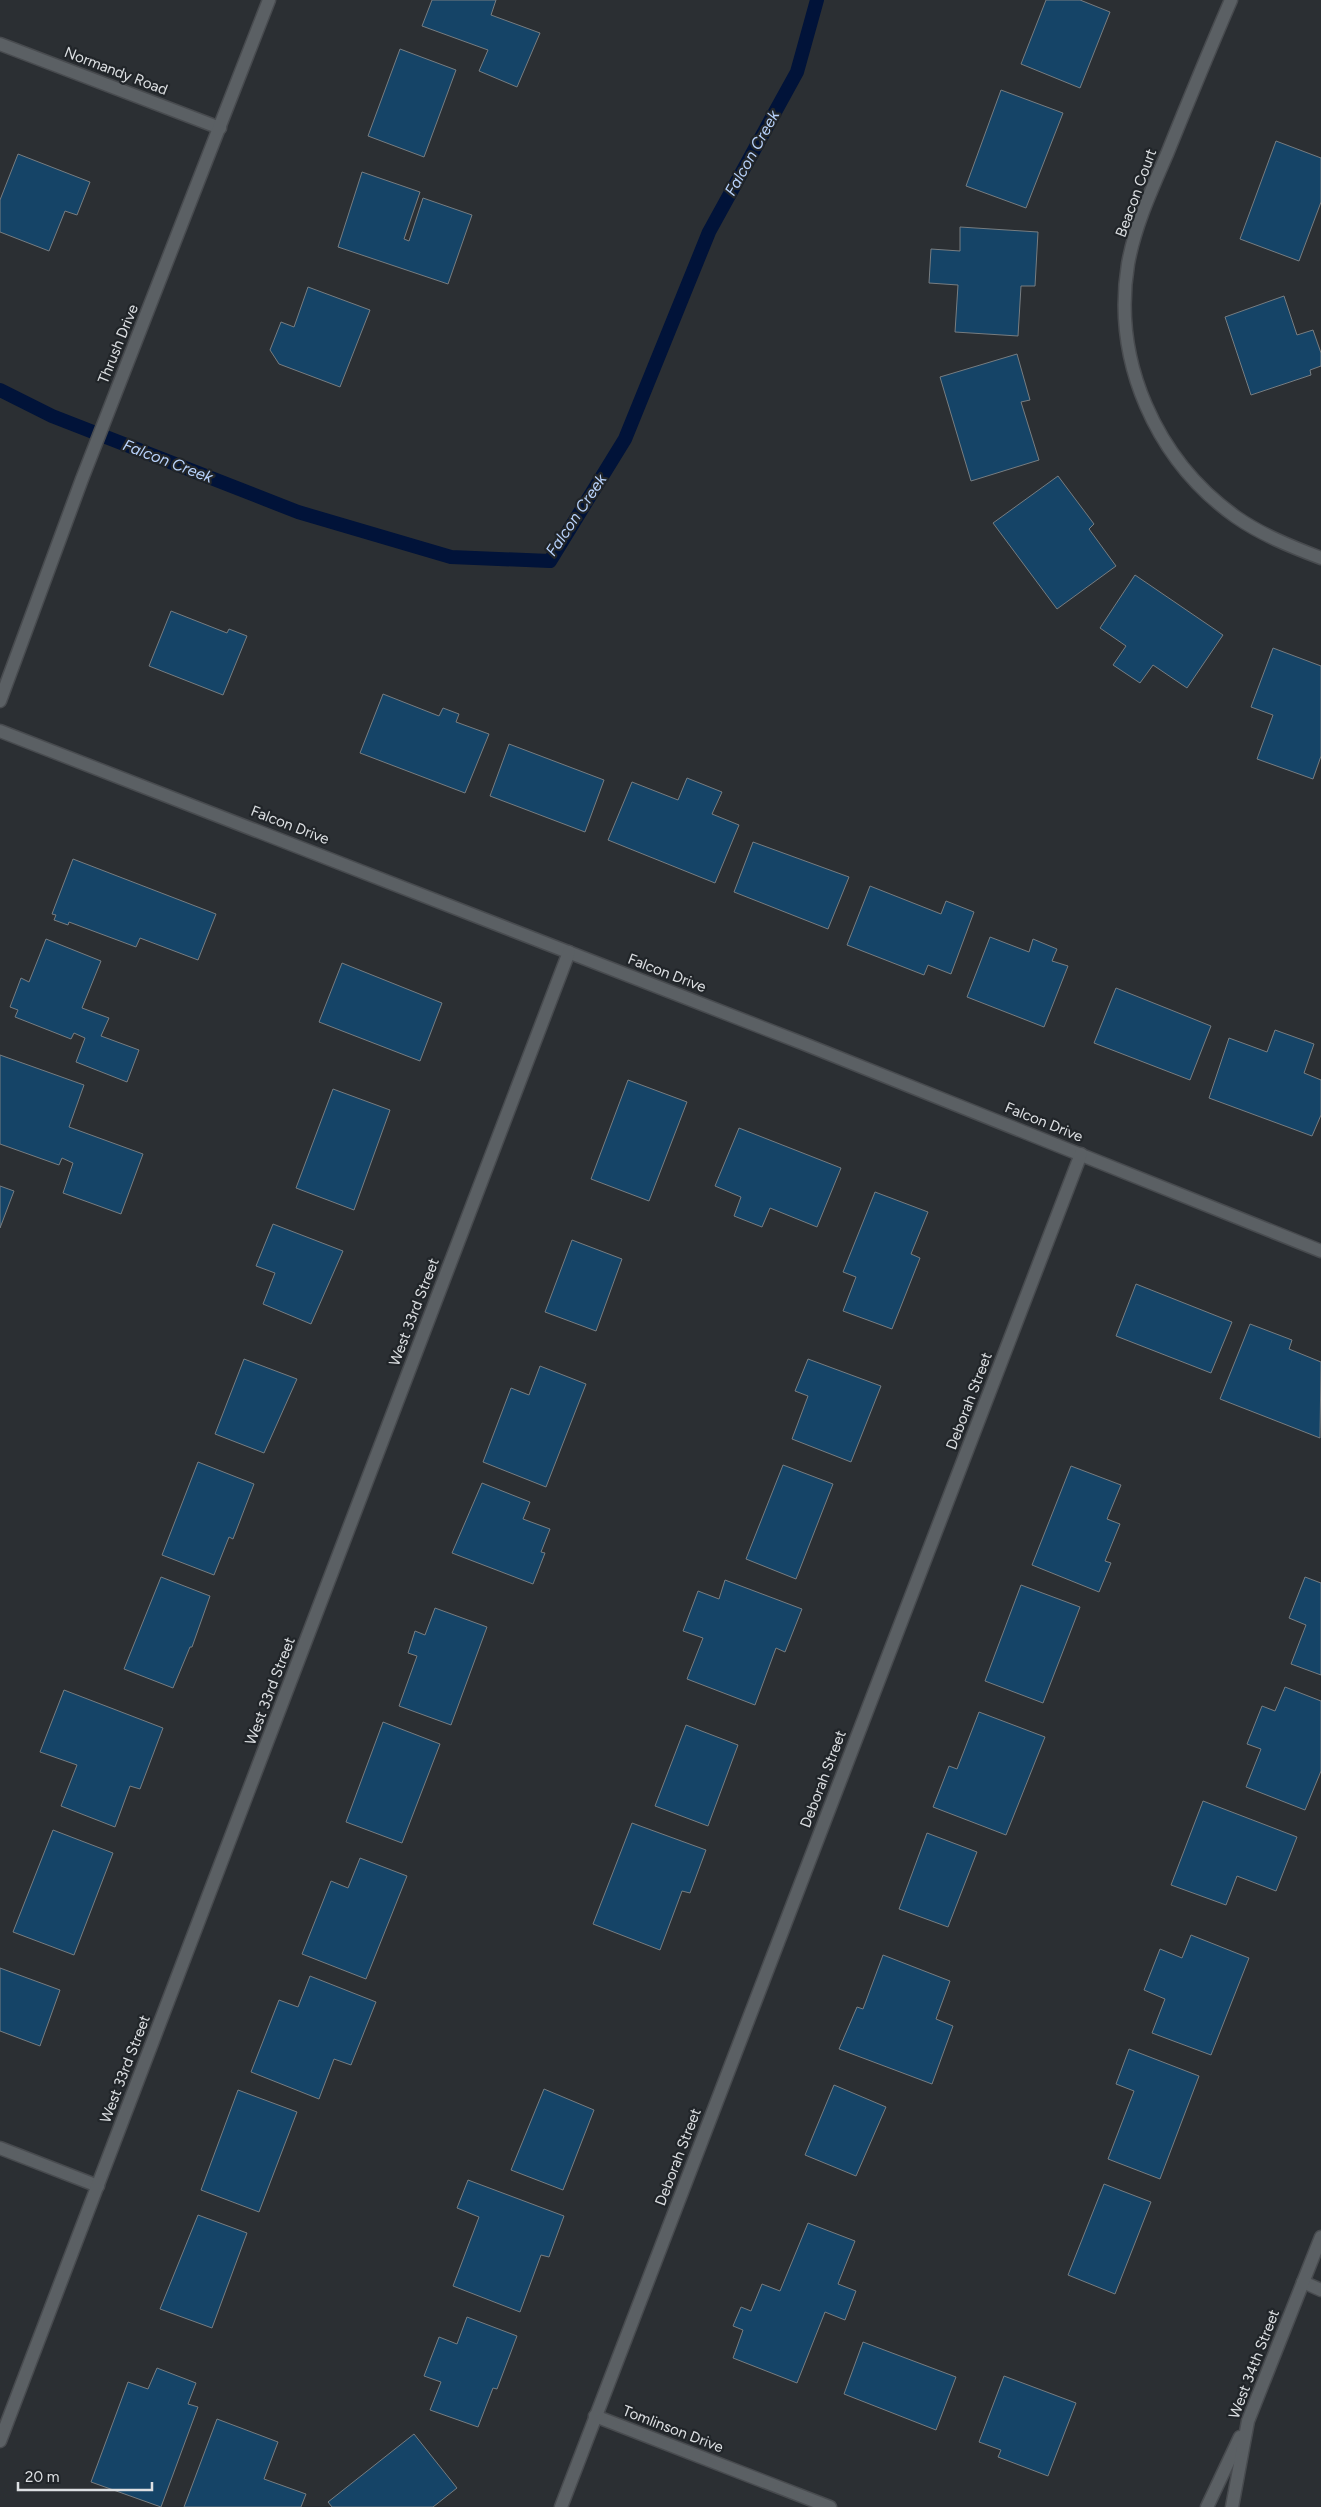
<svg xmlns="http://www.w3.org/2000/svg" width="1321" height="2507" viewBox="0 0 1321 2507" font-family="Figtree,sans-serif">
  <rect width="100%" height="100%" fill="#2b2f33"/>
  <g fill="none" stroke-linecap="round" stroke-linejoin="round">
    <path stroke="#011339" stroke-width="14" d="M0,390L52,416L298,512L451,557L550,561L625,439L709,232L797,72L817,0"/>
  </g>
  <g fill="#154467" stroke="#777d81">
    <path d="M432,0H496L491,15L540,33L517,87L479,71L488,50L422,26Z"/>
    <path d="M1046,0H1080L1110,12L1080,88L1021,64Z"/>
    <path d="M400,49L456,70L424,157L368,136Z"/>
    <path d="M1001,90L1063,113L1026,208L966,186Z"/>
    <path d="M1276,141L1321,158V202L1299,261L1240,239Z"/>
    <path d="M18,154L90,182L77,215L65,211L49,251L0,232V200Z"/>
    <path d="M362,172L420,192L404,239L409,241L423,198L472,215L448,284L338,247Z"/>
    <path d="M960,227L1038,232L1035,286H1021L1018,336L955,332L958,285L929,283L931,249L960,251Z"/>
    <path d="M308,287L370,310L340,387L279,364L270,350L281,322L294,327Z"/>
    <path d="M1284,296L1297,335L1313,330L1321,353V366L1310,370L1311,375L1251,395L1225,317Z"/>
    <path d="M1017,354L1030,400L1021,402L1039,460L971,481L940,377Z"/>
    <path d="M1058,476L1094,524L1089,529L1116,566L1057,609L993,523Z"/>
    <path d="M1135,575L1223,635L1187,688L1153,665L1140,683L1113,665L1126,646L1100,628Z"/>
    <path d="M171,611L227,633L229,629L247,636L223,695L149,666Z"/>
    <path d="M1273,648L1321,666V756L1313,779L1257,759L1273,715L1251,707Z"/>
    <path d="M383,694L439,716L443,708L459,714L456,722L489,734L465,793L360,753Z"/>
    <path d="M509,744L604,780L585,832L490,796Z"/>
    <path d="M687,778L722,792L712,814L739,825L715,883L608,840L632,782L678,800Z"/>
    <path d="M753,842L849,877L828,929L734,892Z"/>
    <path d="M73,859L216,914L198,960L140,938L136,947L69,922L68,925L54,920L56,915L52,914Z"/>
    <path d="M870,886L941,914L946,901L974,912L951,974L928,965L924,975L847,945Z"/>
    <path d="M990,937L1029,952L1033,939L1057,949L1052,961L1068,966L1044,1027L967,997Z"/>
    <path d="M46,939L101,961L82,1008L109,1018L101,1036L139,1050L127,1082L76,1062L85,1038L74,1033L71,1039L15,1017L18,1010L10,1007L21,978L29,982Z"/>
    <path d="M342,963L442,1003L420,1061L319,1022Z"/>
    <path d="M1116,988L1211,1026L1190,1080L1094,1043Z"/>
    <path d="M1275,1030L1314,1044L1304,1073L1321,1080V1115L1312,1136L1209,1098L1229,1038L1267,1052Z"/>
    <path d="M0,1055L84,1085L69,1127L143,1154L121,1214L63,1193L73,1163L62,1158L59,1165L0,1144Z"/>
    <path d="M628,1080L687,1102L649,1201L591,1179Z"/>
    <path d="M333,1089L390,1110L354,1210L296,1188Z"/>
    <path d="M739,1128L841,1168L817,1227L770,1208L762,1227L734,1216L741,1197L715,1186Z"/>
    <path d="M0,1186L14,1191L0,1228Z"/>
    <path d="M875,1192L928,1212L911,1254L920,1258L892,1329L843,1311L856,1277L843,1272Z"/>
    <path d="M273,1224L343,1251L311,1324L263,1304L275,1273L256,1266Z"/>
    <path d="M572,1240L622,1259L596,1331L545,1312Z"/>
    <path d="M1136,1284L1232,1322L1211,1373L1116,1336Z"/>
    <path d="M1250,1324L1292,1340L1289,1349L1321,1362L1320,1438L1220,1399Z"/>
    <path d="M244,1359L297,1379L264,1453L215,1434Z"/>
    <path d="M808,1359L881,1386L851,1462L792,1439L808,1396L795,1391Z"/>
    <path d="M540,1366L586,1384L546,1487L483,1462L511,1388L529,1395Z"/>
    <path d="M198,1462L254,1484L233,1539L229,1537L214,1575L162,1555Z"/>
    <path d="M783,1465L833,1484L796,1579L746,1559Z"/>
    <path d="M1071,1466L1121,1485L1107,1519L1120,1524L1105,1561L1111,1563L1099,1592L1032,1565Z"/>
    <path d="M482,1483L530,1502L523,1519L550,1529L541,1552L545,1553L533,1584L452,1553Z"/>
    <path d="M161,1577L210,1596L192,1647H190L173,1688L124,1669Z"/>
    <path d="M1305,1577L1321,1583V1675L1291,1664L1306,1625L1289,1618Z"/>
    <path d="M725,1580L802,1609L785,1652L776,1648L755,1705L687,1679L703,1638L683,1631L698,1591L719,1599Z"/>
    <path d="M1021,1585L1080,1607L1043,1703L985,1681Z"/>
    <path d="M435,1608L487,1627L451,1725L399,1706L417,1656L408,1653L415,1631L425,1635Z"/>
    <path d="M1285,1687L1321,1701V1771L1305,1810L1246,1787L1261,1749L1247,1744L1262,1706L1275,1711Z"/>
    <path d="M64,1690L163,1728L140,1789L130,1786L115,1827L61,1806L77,1765L40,1752Z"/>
    <path d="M979,1712L1045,1737L1006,1835L933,1807L949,1766L957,1769Z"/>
    <path d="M383,1722L440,1744L402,1843L346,1822Z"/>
    <path d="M686,1725L738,1745L708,1826L655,1806Z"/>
    <path d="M1203,1801L1297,1837L1276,1891L1237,1876L1226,1905L1171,1885Z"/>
    <path d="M632,1823L706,1850L690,1893L682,1891L660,1950L593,1924Z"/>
    <path d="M53,1830L113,1853L74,1955L13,1932Z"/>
    <path d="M927,1833L977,1852L948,1927L899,1909Z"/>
    <path d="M360,1858L407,1876L366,1979L302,1954L331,1881L348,1888Z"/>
    <path d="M1191,1935L1249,1958L1211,2055L1152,2033L1165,1999L1144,1990L1160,1949L1182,1958Z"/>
    <path d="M883,1955L950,1981L936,2019L953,2026L932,2084L839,2049L857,2007L863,2009Z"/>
    <path d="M0,1968L60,1990L40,2046L0,2031Z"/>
    <path d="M310,1976L376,2002L351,2065L334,2059L319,2099L251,2072L279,2000L298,2007Z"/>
    <path d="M1129,2049L1199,2076L1160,2179L1108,2159L1134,2091L1116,2084Z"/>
    <path d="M834,2085L886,2107L856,2176L805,2155Z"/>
    <path d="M544,2089L594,2110L563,2190L511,2170Z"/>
    <path d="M238,2090L297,2112L259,2212L201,2190Z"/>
    <path d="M468,2180L564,2216L549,2257L541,2255L520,2312L453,2286L479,2217L457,2208Z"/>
    <path d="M1104,2184L1151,2202L1115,2294L1068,2275Z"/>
    <path d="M198,2215L247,2233L212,2328L160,2309Z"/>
    <path d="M808,2223L855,2241L838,2284L856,2291L845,2320L825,2312L797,2383L733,2358L743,2330L733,2326L741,2307L751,2311L762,2284L780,2291Z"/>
    <path d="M467,2317L517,2336L497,2389L493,2388L478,2427L430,2410L441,2382L424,2376L439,2337L457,2344Z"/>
    <path d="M863,2342L956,2377L936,2430L844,2394Z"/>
    <path d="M157,2368L196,2383L188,2404L198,2407L161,2507L91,2482L128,2382L148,2389Z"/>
    <path d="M1004,2376L1076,2403L1048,2476L998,2457L1001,2450L979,2442Z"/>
    <path d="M217,2419L278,2442L264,2479L306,2494L301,2507H184Z"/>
    <path d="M414,2434L457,2488L433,2507H332L328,2502Z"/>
  </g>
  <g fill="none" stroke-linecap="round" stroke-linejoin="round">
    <g stroke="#484b4f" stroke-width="15">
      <g id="minor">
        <path d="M1231,0C1209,51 1188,102 1167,154C1152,189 1135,225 1128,264C1112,361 1156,460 1236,517C1262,535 1292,547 1321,558"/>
        <path d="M0,44L220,128"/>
        <path d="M0,701L82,479L269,0"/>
        <path d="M0,731L802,1043L1321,1251"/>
        <path d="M0,2148L98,2186"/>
        <path d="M1303,2282L1321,2290"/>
        <path d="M595,2416L830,2507"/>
        <path d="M0,2441L569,952"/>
        <path d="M561,2507L1081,1154"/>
        <path d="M1207,2507L1240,2437"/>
        <path d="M1232,2507L1248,2421L1321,2237"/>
      </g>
    </g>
    <use href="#minor" stroke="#5b6064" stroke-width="12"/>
  </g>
  <g text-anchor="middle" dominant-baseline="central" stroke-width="4.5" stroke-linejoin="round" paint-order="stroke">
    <g font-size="15" fill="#dde0e3" stroke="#212529">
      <text transform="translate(116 71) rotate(21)">Normandy Road</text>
      <text transform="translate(1136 193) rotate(-70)">Beacon Court</text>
      <text transform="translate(118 344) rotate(-68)">Thrush Drive</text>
      <text transform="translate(290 825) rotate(21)">Falcon Drive</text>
      <text transform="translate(667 973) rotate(21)">Falcon Drive</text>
      <text transform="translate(1044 1122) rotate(22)">Falcon Drive</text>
      <text transform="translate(414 1312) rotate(-69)">West 33rd Street</text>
      <text transform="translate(969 1401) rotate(-69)">Deborah Street</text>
      <text transform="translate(270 1691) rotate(-69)">West 33rd Street</text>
      <text transform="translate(823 1779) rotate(-69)">Deborah Street</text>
      <text transform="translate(125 2069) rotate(-69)">West 33rd Street</text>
      <text transform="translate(678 2157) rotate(-69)">Deborah Street</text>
      <text transform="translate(1254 2364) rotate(-69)">West 34th Street</text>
      <text transform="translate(673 2429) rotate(21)">Tomlinson Drive</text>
    </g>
    <g font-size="16" font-style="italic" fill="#b8d2fb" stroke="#212529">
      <text transform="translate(752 153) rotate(-61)">Falcon Creek</text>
      <text transform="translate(168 461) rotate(21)">Falcon Creek</text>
      <text transform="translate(576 515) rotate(-56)">Falcon Creek</text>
    </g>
  </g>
  <path d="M18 2482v8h134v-8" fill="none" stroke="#dde0e3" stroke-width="2.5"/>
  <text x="25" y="2482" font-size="15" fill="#dde0e3" stroke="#212529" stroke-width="4" paint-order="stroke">20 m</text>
</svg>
